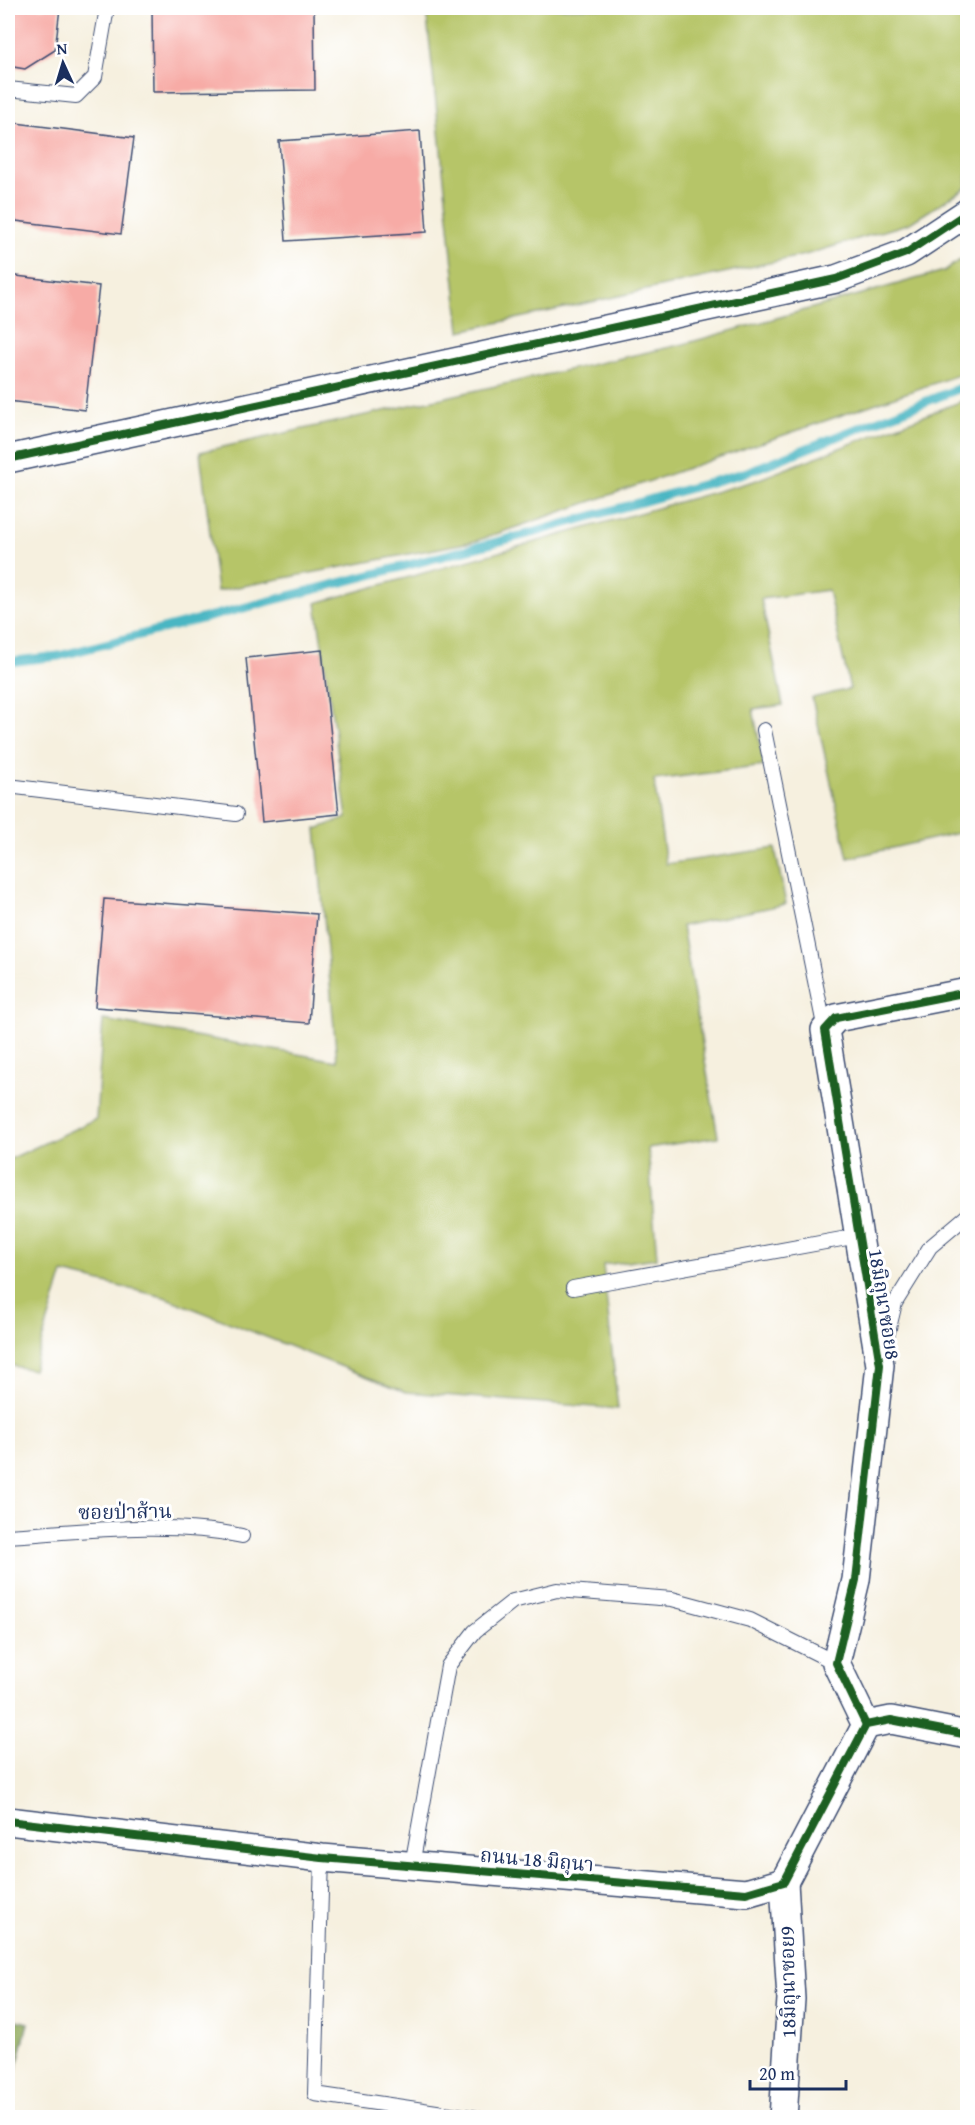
<svg xmlns="http://www.w3.org/2000/svg" width="975" height="2125" viewBox="0 0 975 2125" font-family="'Gentium Book Plus','Noto Serif Thai',serif">
  <rect width="100%" height="100%" fill="#fff"/>
  <filter id="ink" filterUnits="userSpaceOnUse"><feTurbulence type="fractalNoise" baseFrequency=".0167" numOctaves="2"/><feDisplacementMap in="SourceGraphic" scale="12" xChannelSelector="R" yChannelSelector="G"/><feConvolveMatrix kernelMatrix="1 2 1 2 8 2 1 2 1" color-interpolation-filters="sRGB"/></filter>
  <filter id="wash" filterUnits="userSpaceOnUse"><feTurbulence type="fractalNoise" baseFrequency=".008" numOctaves="4" result="noise"/><feDisplacementMap in="SourceGraphic" scale="24" xChannelSelector="R" yChannelSelector="G"/><feGaussianBlur stdDeviation="1.35" result="paint"/><feColorMatrix in="noise" values="0 0 0 0 0 0 0 0 0 0 0 0 0 0 0 0 0 1.4 0 .05"/><feComposite in="paint" operator="in"/></filter>
  <g filter="url(#wash)">
    <rect width="100%" height="100%" fill="#f6f0df"/>
    <g fill="#b6c567" stroke="#687a62" stroke-width="1.5">
      <path d="M426,8H907L920,17L930,8H967V187L910,223L805,255L460,331Z"/>
      <path d="M967,255V372L476,541L217,591L200,452L684,344L944,271Z"/>
      <path d="M967,399V831L848,858L812,698L850,689L828,590L761,599L783,705L753,709L764,766L654,780L666,864L775,848L786,904L682,926L718,1137L648,1148L657,1258L603,1265L618,1409L406,1392L164,1297L63,1273L33,1370L8,1365V1160L96,1119L103,1020L337,1061L316,829L347,818L316,603L754,481Z"/>
    </g>
    <path fill="#90aa5c" stroke="#566c5d" stroke-width="1.5" d="M8,2018L28,2023L8,2101Z"/>
    <g fill="none" stroke-linecap="round" stroke-linejoin="round">
      <path stroke="#48b6c3" stroke-width="9" d="M8,662L59,656L539,531L747,472L968,385"/>
    </g>
    <g id="blocks">
      <g fill="#f7aba6">
        <path d="M8,8H60L55,50L25,69L8,66Z"/>
        <path d="M152,8H314L315,90L153,92Z"/>
        <path d="M8,122L134,138L121,234L8,220Z"/>
        <path d="M420,131L427,232L286,241L279,141Z"/>
        <path d="M8,275L99,286L85,410L8,401Z"/>
        <path d="M322,650L339,814L262,822L246,658Z"/>
        <path d="M104,899L317,914L309,1023L95,1007Z"/>
      </g>
    </g>
  </g>
  <g filter="url(#ink)">
    <use href="#blocks" fill-opacity="0" stroke="#3c4c71" stroke-width="1.5"/>
    <g fill="none" stroke-linecap="round" stroke-linejoin="round">
      <g stroke="#3c4c71" stroke-width="16">
        <g id="lane">
          <path d="M8,89L76,96L95,77L107,8"/>
          <path d="M764,730L825,1030"/>
          <path d="M8,786L236,814"/>
          <path d="M573,1288L858,1236"/>
          <path d="M884,1349L895,1303L930,1247L968,1215"/>
          <path d="M8,1536C83,1531 169,1520 242,1536"/>
          <path d="M322,1858L315,2094L477,2118"/>
          <path d="M412,1865L448,1666L475,1631L513,1601L557,1590L672,1599L750,1620L836,1663"/>
        </g>
      </g>
      <g stroke="#3c4c71" stroke-width="30">
        <g id="street">
          <path d="M8,459L836,279L906,253L968,212"/>
          <path d="M866,1725L836,1663L856,1580L880,1365L825,1030L836,1018L968,992"/>
          <path d="M8,1821L322,1858L746,1893L784,1882L866,1725L891,1720L968,1735"/>
          <path d="M783,2118L791,1999L784,1882"/>
        </g>
      </g>
      <use href="#lane" stroke="#fff" stroke-width="14"/>
      <use href="#street" stroke="#fff" stroke-width="27"/>
      <g stroke="#fff" stroke-width="11">
        <g id="cycleway">
          <path d="M8,459L836,279L906,253L968,212"/>
          <path d="M866,1725L836,1663L856,1580L880,1365L825,1030L836,1018L968,992"/>
          <path d="M8,1821L322,1858L746,1893L784,1882L866,1725L891,1720L968,1735"/>
        </g>
      </g>
      <use href="#cycleway" stroke="#1b5e20" stroke-width="8"/>
    </g>
  </g>
  <g text-anchor="middle" dominant-baseline="central" stroke-width="6" stroke-linejoin="round" paint-order="stroke">
    <g font-size="20" fill="#1b2f5e" stroke="#fff">
      <text transform="translate(885 1304) rotate(81)">18มิถุนาซอย8</text>
      <text transform="translate(125 1511) rotate(-1)">ซอยป่าส้าน</text>
      <text transform="translate(537 1859) rotate(5)">ถนน 18 มิถุนา</text>
      <text transform="translate(787 1982) rotate(-91)">18มิถุนาซอย9</text>
    </g>
  </g>
  <rect width="975" height="2125" fill="none" stroke="#fff" stroke-width="30"/>
  <g transform="translate(63 63) rotate(356)" stroke="#ffffff" stroke-width="4.5" paint-order="stroke">
  <path d="M0-4.5L10 22L0 15L-10 22Z" fill="#1b2f5e"/>
  <text y="-9" font-size="16" font-weight="bold" text-anchor="middle" fill="#1b2f5e">N</text>
  </g>
  <path d="M750 2080v9h96v-9" fill="none" stroke="#1b2f5e" stroke-width="3"/>
  <text x="759" y="2080" font-size="18" fill="#1b2f5e" stroke="#ffffff" stroke-width="4.5" paint-order="stroke">20 m</text>
</svg>
